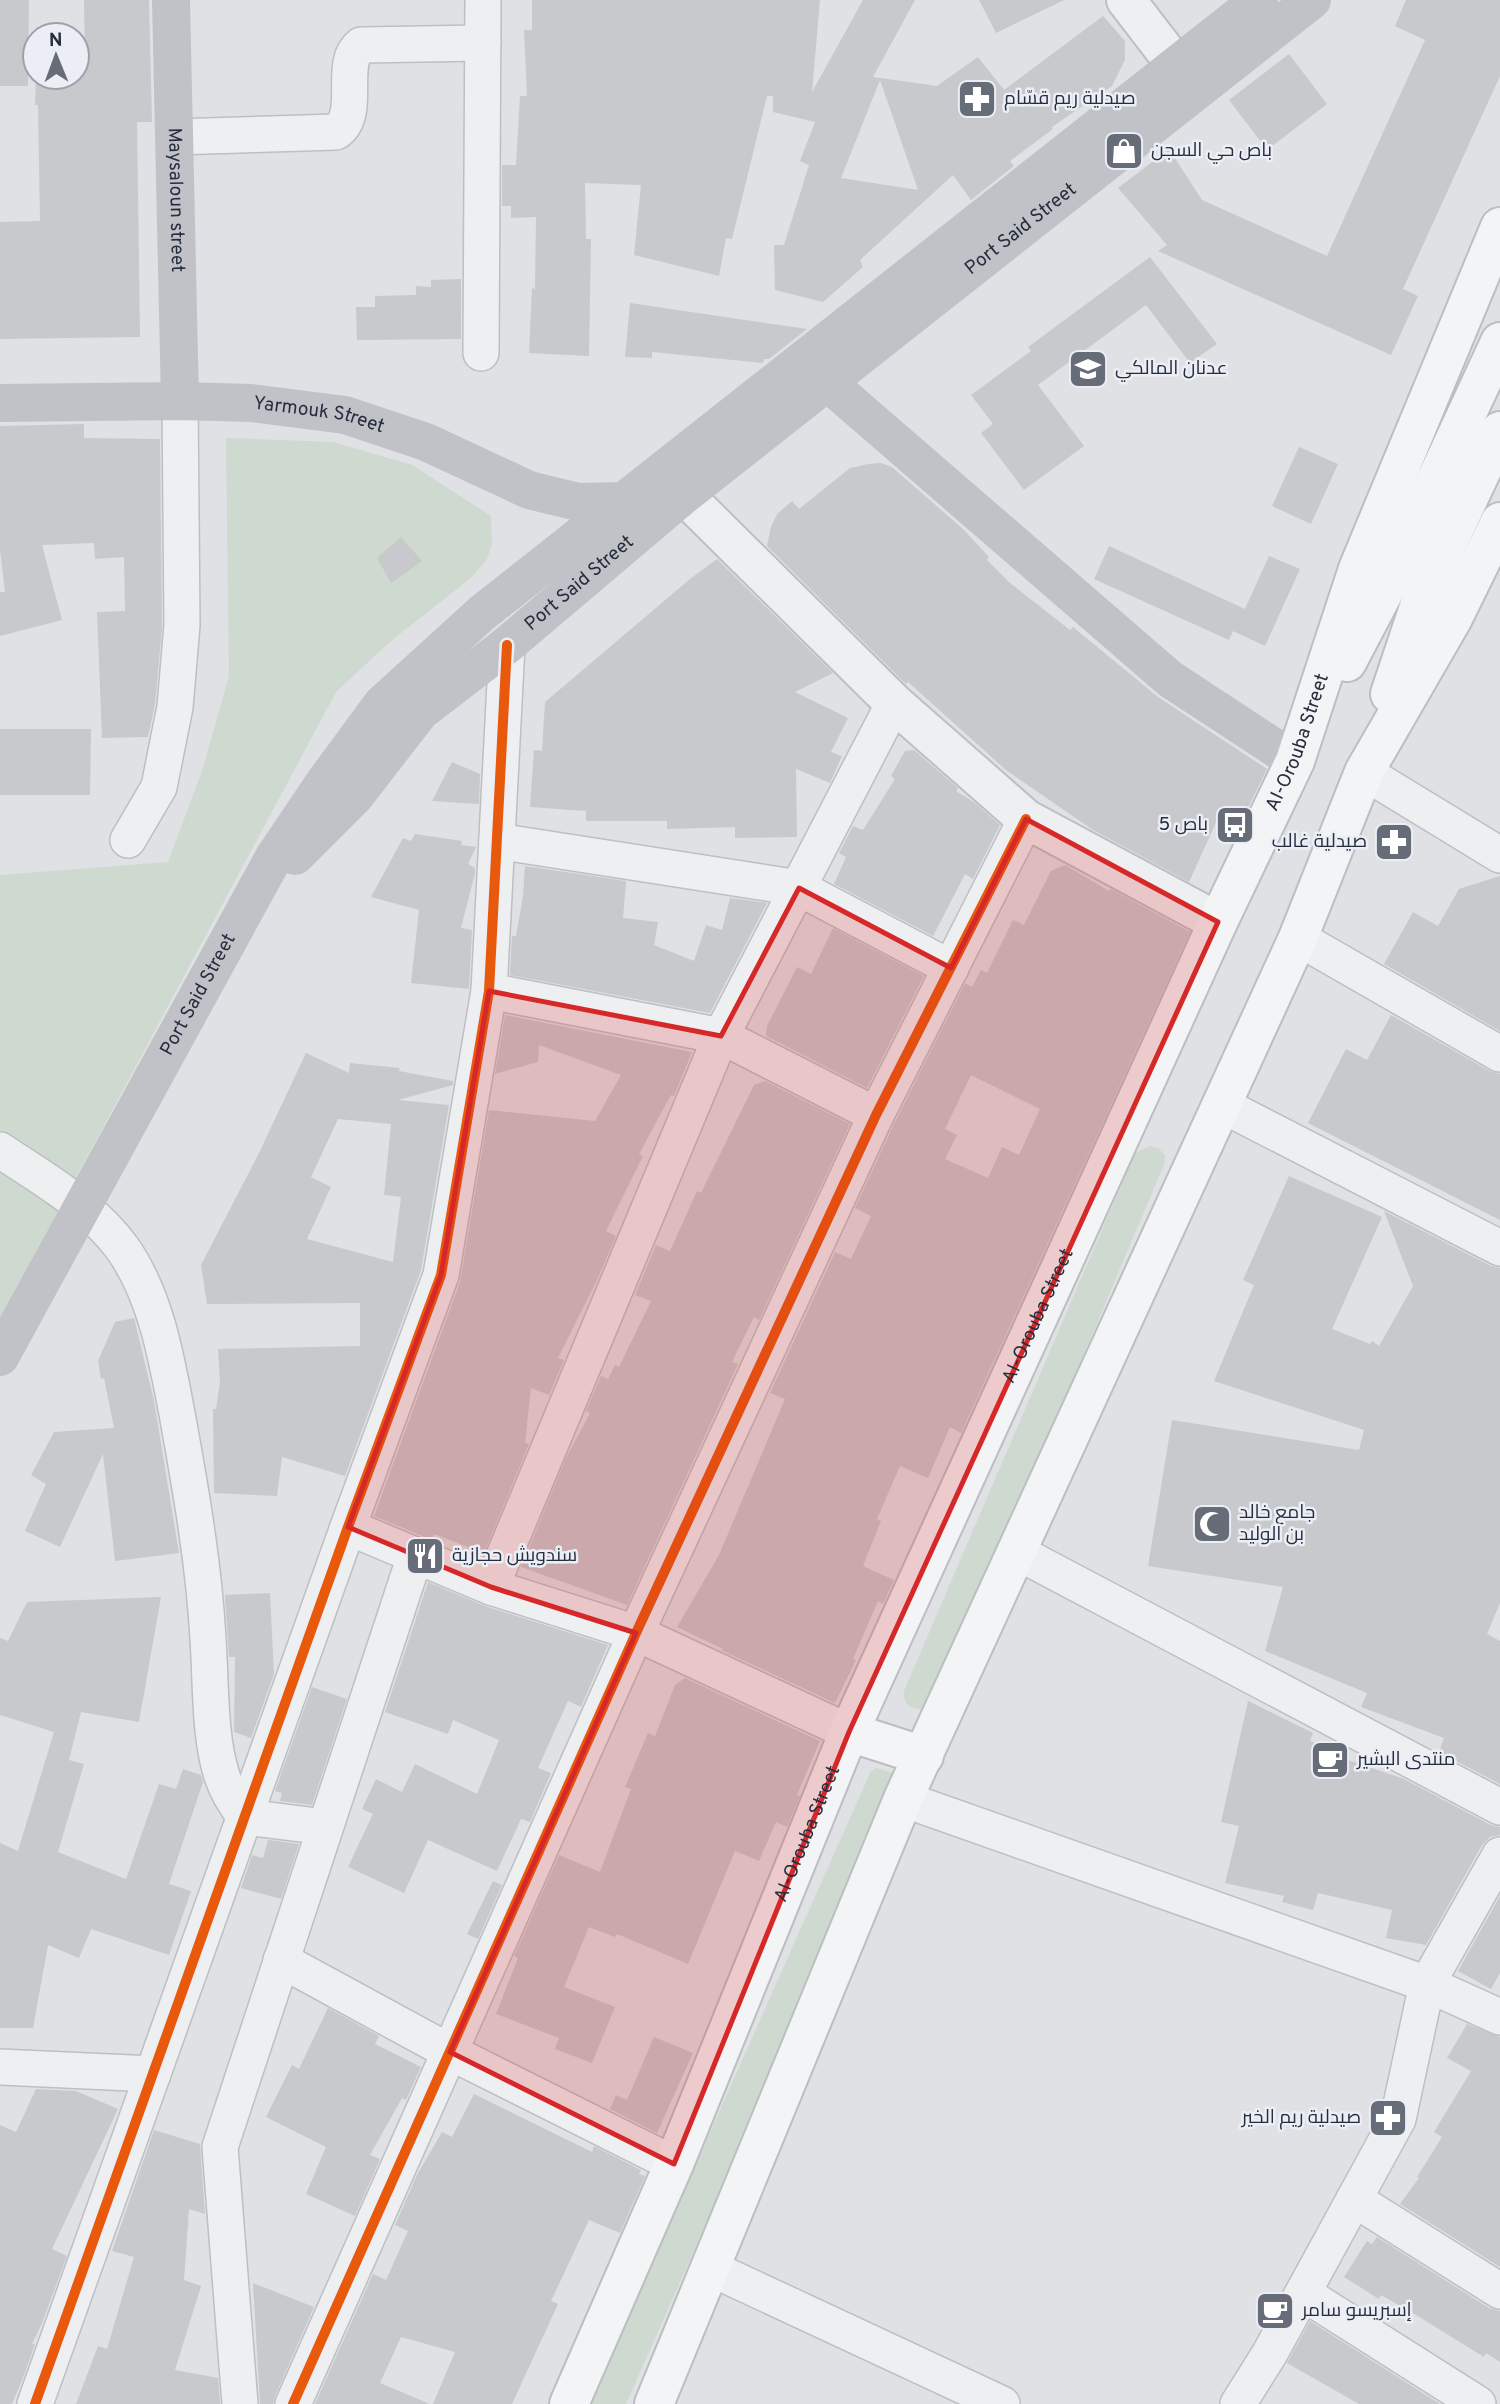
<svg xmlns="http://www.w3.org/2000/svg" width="1500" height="2404" viewBox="0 0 1500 2404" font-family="Overpass,Cairo,sans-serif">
  <rect width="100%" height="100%" fill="#dfe1e4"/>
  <g fill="#ced9cf">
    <path d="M226,438L333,442L412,465L491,516L492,544L486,561L471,578L392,640L336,692L0,1320V875L168,862L202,771L229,676Z"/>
    <path d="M1150,1146L1158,1148L1165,1155V1162L936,1705C923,1713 902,1710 904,1691L1135,1153Z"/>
    <path d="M876,1768L897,1774L900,1785L626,2404H589L871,1771Z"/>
  </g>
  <g fill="#c7c9cc" fill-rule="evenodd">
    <path d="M0,0H29L28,86H0Z"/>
    <path d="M84,0H149L152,122H137L140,337L0,339V222L40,221L38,105H35L36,77H77V59L85,60Z"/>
    <path d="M532,0H820L812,92L863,0H915L873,77L937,86L978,57L1004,90L1103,16L1125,41V60L1112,86L1052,127L1053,129L1010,161L1014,166L971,200L953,175L860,260L863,267L823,302L775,290L774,245H784L809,165L800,161L815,122L773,112V96H767L732,239L726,238L719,276L634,255L641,185L585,183L586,239H591L589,356L529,353L532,288L535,289L536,217L511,218V206H502V165H516L520,96H527L524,30H532ZM880,80L918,190L841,178Z"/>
    <path d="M979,0H1064L996,33Z"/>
    <path d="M1406,0H1500V76L1403,289L1418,296L1391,355L1158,251L1167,245L1118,188L1169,149L1202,200L1327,256L1425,40L1395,26Z"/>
    <path d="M1289,54L1327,104L1267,150L1229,100Z"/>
    <path d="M1150,257L1217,344L1190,363L1146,305L1038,385L1084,446L1024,490L981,433L993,424L971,395L1031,351L1028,347Z"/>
    <path d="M461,279V339L357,340L356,307H375V296L416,295V286L431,287V280Z"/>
    <path d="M630,303L807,329L769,359H764L763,363L652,352V358L625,357Z"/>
    <path d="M84,424V438L160,439L162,628L155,704L148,737L102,738L97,612L125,611L124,557L95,559L94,543L42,545L62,620L0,636V592H5L0,550V426Z"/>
    <path d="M1299,447L1338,464L1311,524L1272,506Z"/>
    <path d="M881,463L892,467L964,530L989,557L987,560L1010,583L1070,630L1073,627L1158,697L1267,769L1243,818L1223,807L1189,882L1093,830L1006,770L908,682L906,684L767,546L771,527L777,514L792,501L799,509L850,468L868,464Z"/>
    <path d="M401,537L422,561L391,583L377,558Z"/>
    <path d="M1109,546L1245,609L1269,556L1300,569L1265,646L1233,631L1229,640L1094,579Z"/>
    <path d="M717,559L833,673L795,692L848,718L831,752L842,756L830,783L796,769L797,837L735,838V827L667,829V821H586V811L530,807L534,750L542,751L545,702L690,579Z"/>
    <path d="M0,729H91L90,795H0Z"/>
    <path d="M914,750L958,788L956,791L975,803L1000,825L973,879L965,874L933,936L834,884L846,857L839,853L853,826L863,830L895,779L891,776L905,751Z"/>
    <path d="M452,762L480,774L479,804L432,801Z"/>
    <path d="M415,834L462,841L461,845L476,847L468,864L475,868V873L461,928L472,930L469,989L411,983L419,910L371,897L403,838L411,841Z"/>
    <path d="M1065,865L1109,891L1111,889L1190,932L961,1433L950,1427L928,1478L900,1466L877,1519L881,1521L863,1566L894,1580L883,1604L878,1601L853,1659L856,1660L835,1703L721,1650L723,1649L677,1627L719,1555L785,1399L770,1393L835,1252L851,1259L871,1216L855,1208L894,1124L965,983L972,987L981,970L987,973L1013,920L1024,925L1051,871ZM971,1075L1040,1109L1019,1155L1002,1147L988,1178L945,1159L957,1135L945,1129Z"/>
    <path d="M525,866L626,881L623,918L658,922L654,945L694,961L706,925L722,930L730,898L767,903L710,1013L510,975L512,936H516L523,896Z"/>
    <path d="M1500,876V1031L1384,964L1413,912L1438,926L1459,889Z"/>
    <path d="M833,928L924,976L867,1088L766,1036L767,1026L797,967L811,974Z"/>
    <path d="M505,1015L692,1052L674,1096L671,1095L639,1154L643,1156L606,1231L616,1236L597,1280L558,1358L564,1360L549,1395L531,1388L525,1443L529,1444L484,1553L434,1534L432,1540L374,1516L460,1282L489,1110L595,1121L621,1075L539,1045L538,1062L495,1074Z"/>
    <path d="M1391,1015L1490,1071L1500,1074V1220L1308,1123L1346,1049L1367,1060Z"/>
    <path d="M306,1053L349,1073L350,1063L400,1068L399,1071L453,1081V1085L398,1100L449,1105L421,1270L345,1476L282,1457L277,1496L214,1493L213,1409H216L220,1382L218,1349L360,1346V1303L207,1304L201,1265L259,1153ZM338,1119L391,1124L384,1195L401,1197L393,1262L307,1239L331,1187L311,1177Z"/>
    <path d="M765,1081L850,1124L759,1320L754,1317L732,1362L738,1364L627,1605L521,1567L566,1458L590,1413L586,1411L601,1376L608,1379L615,1365L619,1367L651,1301L635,1295L656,1245L670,1251L697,1191L701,1193L754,1085Z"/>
    <path d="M1289,1176L1382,1217L1332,1329L1370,1344L1372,1341L1379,1346L1413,1286L1384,1211L1491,1266L1500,1268V1603L1487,1634L1500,1641V1784L1439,1752L1444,1738L1361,1707L1367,1693L1265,1651L1283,1587L1148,1566L1172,1420L1359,1450L1364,1430L1214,1381L1254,1285L1243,1280Z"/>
    <path d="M134,1318L154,1401L179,1553L115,1561L103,1454L60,1547L25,1531L46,1484L31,1475L54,1432L114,1428L104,1378L101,1379L98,1361L115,1322Z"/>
    <path d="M428,1582L485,1606L608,1645L581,1707L568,1701L538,1768L551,1773L530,1822L521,1819L497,1871L428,1840L404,1893L348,1867L373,1814L362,1809L376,1779L402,1792L415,1764L477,1794L499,1740L453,1720L448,1734L385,1712Z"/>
    <path d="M270,1593L274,1674L251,1738L234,1732L235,1657H229L225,1595Z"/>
    <path d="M161,1597L139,1722L81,1712L69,1760L84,1764L58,1852L126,1879L159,1784L176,1789L183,1769L201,1775L203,1782L169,1884L191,1891L169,1955L91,1929L79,1958L48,1945L33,2028H0V1843L18,1851L54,1732L0,1715V1638L8,1641L27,1602Z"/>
    <path d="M685,1678L820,1741L797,1795L800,1796L787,1827L776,1822L759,1861L735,1851L688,1964L617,1934L615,1937L589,1927L564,1987L615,2007L592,2063L555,2049L559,2038L496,2014L518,1958L514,1956L559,1855L600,1872L631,1789L625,1787L648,1733L655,1736L675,1685Z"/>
    <path d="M312,1687L347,1699L312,1805L280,1801L282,1793L275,1791Z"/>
    <path d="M1248,1701L1313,1733L1310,1741L1346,1755L1345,1759L1404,1779L1491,1825L1500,1827V1835L1490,1837L1482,1845L1426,1945L1386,1938L1392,1910L1318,1893L1313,1910L1282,1902L1284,1896L1225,1883L1239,1826L1221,1822Z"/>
    <path d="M268,1840L299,1844L281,1899L241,1888L252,1855L263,1858Z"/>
    <path d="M493,1881L502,1885L478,1939L467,1934Z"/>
    <path d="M1500,1896V1973L1491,1989L1458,1971Z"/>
    <path d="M328,2008L379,2036L375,2044L421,2067L406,2100L402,2098L370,2155L380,2159L355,2216L306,2194L326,2147L266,2117L292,2065L299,2069Z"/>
    <path d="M1467,2024L1500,2037V2267L1400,2204L1419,2178L1417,2177L1442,2137L1434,2132L1471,2071L1447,2058Z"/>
    <path d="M654,2037L693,2053L657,2133L610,2109L616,2095L627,2100Z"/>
    <path d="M36,2089L76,2091L118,2109L52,2249L67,2256L42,2323L32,2344H35L23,2378L12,2404H0V2125L16,2132Z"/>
    <path d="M474,2094L592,2152L594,2146L641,2170L639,2174L645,2176L620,2233L589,2220L551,2301L558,2304L512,2404H433L455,2352L401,2337L380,2383L430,2404H315L373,2274L386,2280L408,2231L395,2225L417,2175L442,2132L452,2137Z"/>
    <path d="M154,2130L200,2144L205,2214L189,2209L184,2280L201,2286L175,2370L218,2378L220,2404H76L98,2346L107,2349L134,2257L112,2251Z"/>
    <path d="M1377,2237L1489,2308L1500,2311V2362L1486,2353L1484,2357L1416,2315L1381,2295L1379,2299L1344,2277L1367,2241L1372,2244Z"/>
    <path d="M253,2283L314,2307L275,2396L273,2404H260Z"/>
    <path d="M1310,2321L1440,2404H1359L1287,2363Z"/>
  </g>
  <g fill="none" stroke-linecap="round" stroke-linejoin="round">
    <g stroke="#bdbfc2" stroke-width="38">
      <g id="minor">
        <path d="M174,137L336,132C363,114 337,63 361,45L483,43"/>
        <path d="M481,353L483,0"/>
        <path d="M1364,772L1500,855"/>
        <path d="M128,840L159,787L175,707L182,625L180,401"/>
        <path d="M497,841L799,888L951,968"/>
        <path d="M1298,938L1500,1054"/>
        <path d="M489,991L721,1036L876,1115"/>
        <path d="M1222,1105L1500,1248"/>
        <path d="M0,1150C43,1179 92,1206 123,1249C157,1298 167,1361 178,1419C191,1491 204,1565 208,1639C211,1680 209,1737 222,1776C227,1791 235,1804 245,1817L325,1827"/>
        <path d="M348,1527L491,1587L636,1633L849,1732"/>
        <path d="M1017,1552L1500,1807"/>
        <path d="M491,1587L721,1036L894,703"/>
        <path d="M903,1799L1427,1984L1500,2017"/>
        <path d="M281,1960L450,2052L674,2164"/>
        <path d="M0,2067L153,2074"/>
        <path d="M1354,2199L1500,2291"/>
        <path d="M710,2268L1002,2404"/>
        <path d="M1303,2293L1478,2404"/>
        <path d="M35,2404L348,1527L441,1275L489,991L507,645"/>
        <path d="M240,2404L220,2147L415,1556"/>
        <path d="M293,2404L636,1633L876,1115L1026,819"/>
        <path d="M1238,2404L1270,2353L1398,2119L1427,1984L1500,1855"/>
      </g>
    </g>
    <g stroke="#bdbfc2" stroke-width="42">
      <g id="tertiary">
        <path d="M1126,0L1176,65"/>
        <path d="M684,495L894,703L1026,819L1218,922"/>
      </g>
    </g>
    <g stroke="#bbbec2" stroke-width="42">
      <g id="primary">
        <path d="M1347,662L1388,584L1500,342"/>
        <path d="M1390,694L1422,598L1500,431"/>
        <path d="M849,1732L924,1756"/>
        <path id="s5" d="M569,2404L674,2164L849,1732L1218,922L1295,761L1358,569L1500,227"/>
        <path d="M654,2404L903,1799L1298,938L1364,772L1453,618L1500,522"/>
      </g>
    </g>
    <use href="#minor" stroke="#eeeff1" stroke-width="35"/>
    <use href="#tertiary" stroke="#eeeff1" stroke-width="38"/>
    <g stroke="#c0c2c7" stroke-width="38">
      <path id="s1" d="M171,0L180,401"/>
      <path d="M828,383L1170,679L1295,761"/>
      <path id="s2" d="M0,403L180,401L251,403L345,415L426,442L529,490L578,502L625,501"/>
      <path id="s3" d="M295,856L355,796L420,712L507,645L684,495L1312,0"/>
      <path id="s4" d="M0,1357L274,857L326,780L382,704L482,613L1259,0"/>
    </g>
    <use href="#primary" stroke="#f3f4f5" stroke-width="38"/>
    <g stroke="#ebeff5" stroke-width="15">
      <g id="cycleway">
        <path d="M35,2404L348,1527L441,1275L489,991L507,645"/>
        <path d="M293,2404L636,1633L876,1115L1026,819"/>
      </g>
    </g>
    <use href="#cycleway" stroke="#e8590c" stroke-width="10"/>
  </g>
  <path fill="#d62828" fill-opacity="0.2" stroke="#d62828" stroke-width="5" stroke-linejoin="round" d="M1026,819L1218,922L849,1732L674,2164L450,2052L636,1633L491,1587L348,1527L441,1275L489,991L721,1036L799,888L951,968Z"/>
  <defs>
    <g id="pharmacy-square" transform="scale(2.0125)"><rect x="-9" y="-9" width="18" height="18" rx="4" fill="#666c78" stroke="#ebeff5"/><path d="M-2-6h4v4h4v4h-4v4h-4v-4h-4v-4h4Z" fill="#fff"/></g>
    <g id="shop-square" transform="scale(2.0125)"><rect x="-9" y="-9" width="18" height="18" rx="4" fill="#666c78" stroke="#ebeff5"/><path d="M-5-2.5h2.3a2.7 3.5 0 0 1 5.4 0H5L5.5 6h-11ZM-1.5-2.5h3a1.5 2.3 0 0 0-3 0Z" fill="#fff"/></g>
    <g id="school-square" transform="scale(2.0125)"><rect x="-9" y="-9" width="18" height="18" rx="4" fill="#666c78" stroke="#ebeff5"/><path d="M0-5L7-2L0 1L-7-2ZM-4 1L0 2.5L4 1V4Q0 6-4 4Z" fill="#fff"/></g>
    <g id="bus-square" transform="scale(2.0125)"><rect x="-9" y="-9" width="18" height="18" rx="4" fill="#666c78" stroke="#ebeff5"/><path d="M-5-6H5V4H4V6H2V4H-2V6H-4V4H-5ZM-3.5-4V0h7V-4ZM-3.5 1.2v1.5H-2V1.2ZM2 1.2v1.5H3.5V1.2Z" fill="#fff"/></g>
    <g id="mosque-square" transform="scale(2.0125)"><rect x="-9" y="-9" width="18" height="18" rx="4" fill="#666c78" stroke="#ebeff5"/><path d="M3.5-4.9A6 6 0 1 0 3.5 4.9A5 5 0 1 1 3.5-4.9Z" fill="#fff"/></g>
    <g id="restaurant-square" transform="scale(2.0125)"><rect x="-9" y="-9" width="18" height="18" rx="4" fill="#666c78" stroke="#ebeff5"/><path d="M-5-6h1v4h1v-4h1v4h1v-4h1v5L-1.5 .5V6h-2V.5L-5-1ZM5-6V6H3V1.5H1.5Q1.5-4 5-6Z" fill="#fff"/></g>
    <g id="cafe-square" transform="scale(2.0125)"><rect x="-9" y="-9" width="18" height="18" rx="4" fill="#666c78" stroke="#ebeff5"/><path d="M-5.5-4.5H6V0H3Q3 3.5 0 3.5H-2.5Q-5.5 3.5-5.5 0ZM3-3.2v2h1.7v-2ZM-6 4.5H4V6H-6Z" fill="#fff"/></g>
  </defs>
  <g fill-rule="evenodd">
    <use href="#pharmacy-square" x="977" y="99"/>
    <use href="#shop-square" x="1124" y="151"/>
    <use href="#school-square" x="1088" y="369"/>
    <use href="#bus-square" x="1235" y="825"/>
    <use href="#pharmacy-square" x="1394" y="842"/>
    <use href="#mosque-square" x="1212" y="1524"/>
    <use href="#restaurant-square" x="425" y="1556"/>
    <use href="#cafe-square" x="1330" y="1760"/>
    <use href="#pharmacy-square" x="1388" y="2118"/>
    <use href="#cafe-square" x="1275" y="2311"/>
  </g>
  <g text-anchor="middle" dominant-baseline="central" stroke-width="5" stroke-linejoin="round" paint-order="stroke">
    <g font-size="19" fill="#252d3e" stroke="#ebeff5" text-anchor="start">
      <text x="1004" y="99">صيدلية ريم قسّام</text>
      <text x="1151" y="151">باص حي السجن</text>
      <text x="1115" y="369">عدنان المالكي</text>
      <text x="1208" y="825" text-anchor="end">باص 5</text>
      <text x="1367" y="842" text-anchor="end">صيدلية غالب</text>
      <text x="1239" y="1513">جامع خالد<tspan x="1239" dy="22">بن الوليد</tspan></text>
      <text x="452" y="1556">سندويش حجازية</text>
      <text x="1357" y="1760">منتدى البشير</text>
      <text x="1361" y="2118" text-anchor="end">صيدلية ريم الخير</text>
      <text x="1302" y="2311">إسبريسو سامر</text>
    </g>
    <g font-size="19" fill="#252d3e" stroke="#ebeff5">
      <text stroke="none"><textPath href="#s1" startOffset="200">Maysaloun street</textPath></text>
      <text stroke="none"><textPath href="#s3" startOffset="962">Port Said Street</textPath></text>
      <text stroke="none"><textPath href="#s2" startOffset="320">Yarmouk Street</textPath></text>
      <text stroke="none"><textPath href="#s3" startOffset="396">Port Said Street</textPath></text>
      <text stroke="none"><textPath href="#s5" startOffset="1815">Al-Orouba Street</textPath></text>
      <text stroke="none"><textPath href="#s4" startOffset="413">Port Said Street</textPath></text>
      <text stroke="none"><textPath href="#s5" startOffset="1185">Al-Orouba Street</textPath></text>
      <text stroke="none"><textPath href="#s5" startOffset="618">Al-Orouba Street</textPath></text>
    </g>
  </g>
  <g transform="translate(56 56) rotate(359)"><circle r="33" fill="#ebeff5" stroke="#9ca1ac" stroke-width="2"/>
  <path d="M0-5L12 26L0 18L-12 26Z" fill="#666c78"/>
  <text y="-10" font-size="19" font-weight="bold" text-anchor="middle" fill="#252d3e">N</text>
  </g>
</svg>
